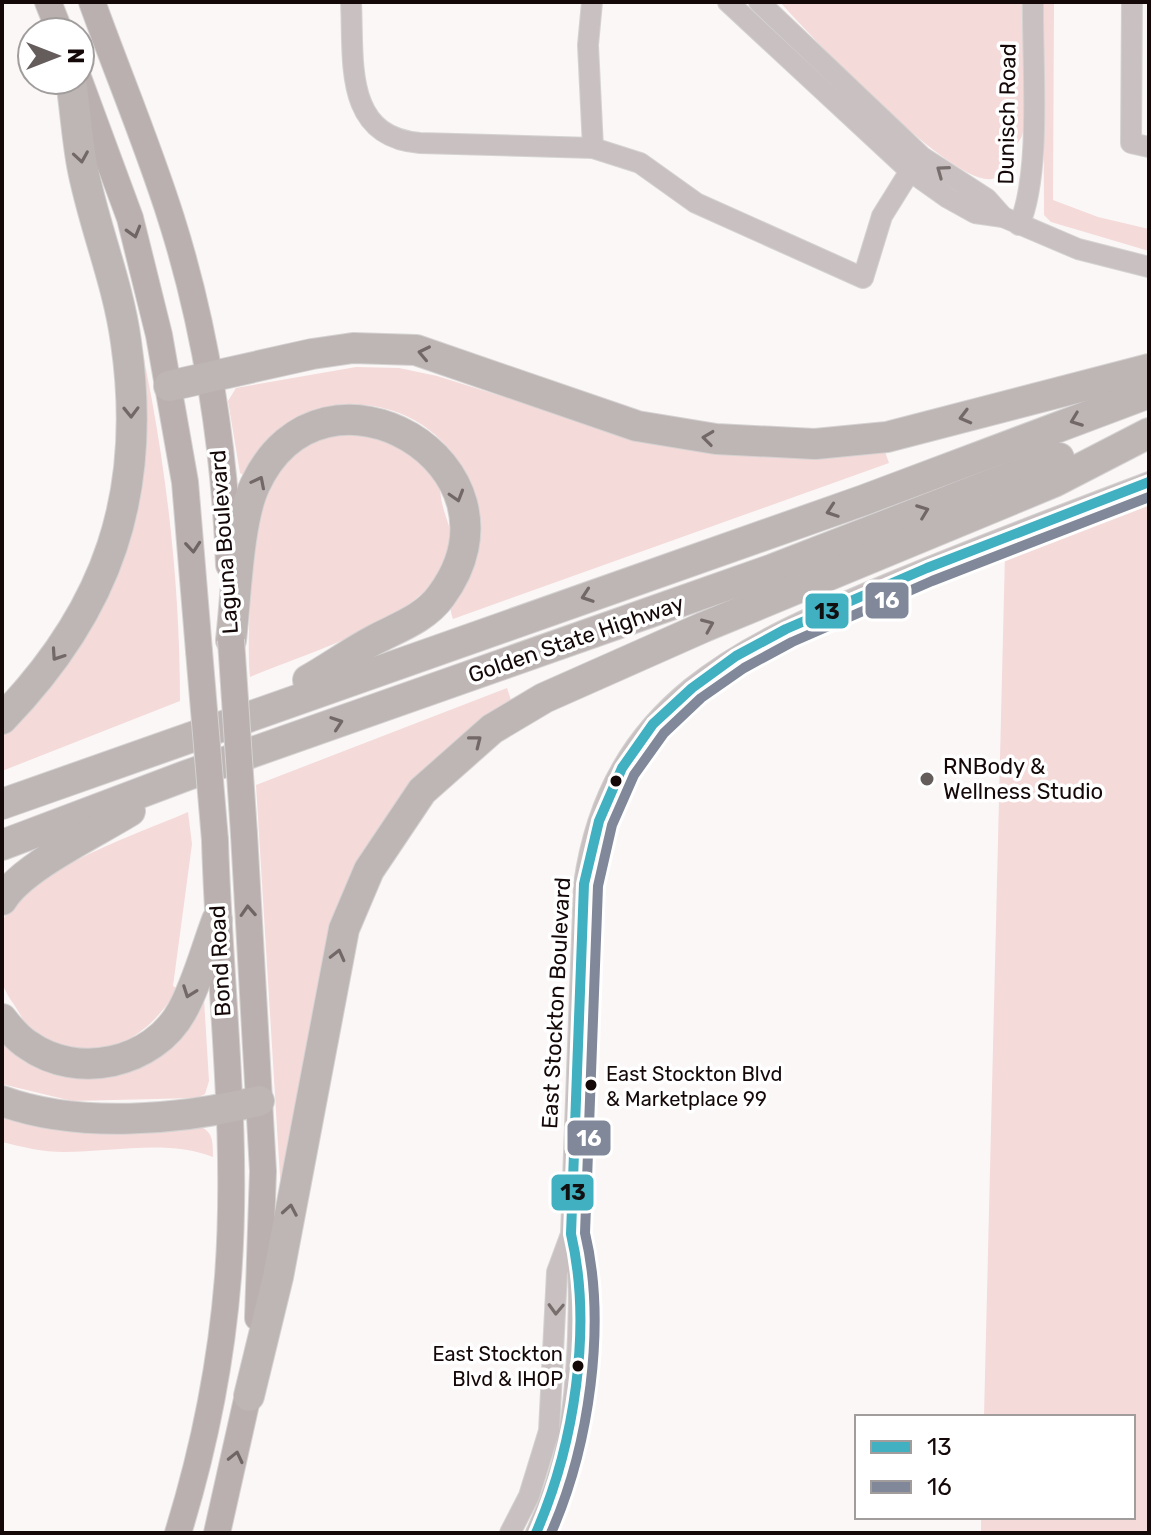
<svg xmlns="http://www.w3.org/2000/svg" width="1151" height="1535" viewBox="0 0 1151 1535" font-family="Rubik,sans-serif">
  <rect width="100%" height="100%" fill="#fbf7f7"/>
  <g fill="#f4dad9">
    <path d="M780,2H1023C1023,26 1028,120 1022,136C1019,143 1011,149 1008,156C1005,164 1005,172 997,177C963,200 806,31 780,2Z"/>
    <path d="M1043,2H1054L1053,200L1098,217L1149,229V251L1051,222L1044,215Z"/>
    <path d="M128,288C161,423 180,562 180,701L2,771V729L117,562Z"/>
    <path d="M356,367L399,368L437,376L604,428L883,446L889,463L453,619C439,580 477,544 476,509C476,500 470,487 467,479C441,415 361,384 299,420C293,423 284,427 278,432C266,444 258,464 248,478L240,473L228,401L236,388Z"/>
    <path d="M329,432L394,435L441,478C436,504 454,529 452,544C443,615 308,652 250,677C246,640 252,523 266,491C279,462 303,447 329,432Z"/>
    <path d="M1149,497V1533H981V1517H1133V1417H984L1005,553Z"/>
    <path d="M507,688L513,706L387,820L281,1193L256,785Z"/>
    <path d="M188,812L192,844L173,986L178,989C139,1050 90,1068 26,1028C22,1011 4,996 2,980C0,966 0,938 2,924C16,874 141,833 188,812Z"/>
    <path d="M196,998L204,999L209,1081L205,1094L197,1098L72,1101L2,1084V1035L106,1074Z"/>
    <path d="M2,1117L34,1125H197C213,1131 213,1140 213,1157C168,1139 112,1152 64,1152C43,1152 22,1147 2,1142Z"/>
  </g>
  <g fill="none" stroke-linecap="round" stroke-linejoin="round">
    <g stroke="#d5d2d2" stroke-width="22">
      <g id="minor">
        <path d="M351,2C354,61 343,137 420,143L593,148L588,45L592,2"/>
        <path d="M728,2L910,171L948,198L975,213L1003,217L1078,249L1149,267"/>
        <path d="M759,2L922,157L987,199L1003,217"/>
        <path d="M1132,2L1131,143L1149,147"/>
        <path d="M593,148L640,163L696,203L863,278L882,216L910,171"/>
        <path d="M1019,225C1042,174 1032,61 1033,2"/>
        <path d="M510,1533L529,1496L549,1431L557,1272L571,1234"/>
        <path d="M536,1533C568,1466 575,1411 578,1337C579,1299 581,1271 571,1234L584,884C610,700 742,645 895,581C979,546 1064,514 1149,482"/>
      </g>
    </g>
    <g stroke="#d5d2d2" stroke-width="28">
      <g id="major">
        <path d="M48,2L60,32"/>
        <path d="M92,2C118,74 148,145 171,218C206,328 225,450 229,565"/>
        <path d="M79,80L130,218L159,335L185,482L199,651"/>
        <path d="M244,834L263,1171L258,1318"/>
        <path d="M178,1533C204,1449 221,1365 228,1277C239,1132 219,985 215,840"/>
        <path d="M217,1533L252,1377"/>
      </g>
    </g>
    <g stroke="#d5d2d2" stroke-width="32">
      <g id="highway">
        <path d="M169,386L312,354L353,348L416,350L637,426L716,439L815,444L887,437L1149,369"/>
        <path d="M231,640C236,598 238,521 255,485C323,339 537,466 441,596C425,618 399,627 376,639C353,651 331,667 308,680"/>
        <path d="M2,719C108,610 148,494 126,342C118,282 93,224 82,165C77,137 75,108 71,80"/>
        <path d="M2,804L864,500L1149,393"/>
        <path d="M2,845L185,776L773,569L1059,458"/>
        <path d="M2,900C22,867 95,833 130,811"/>
        <path d="M2,1019C9,1028 18,1039 28,1045C77,1080 153,1064 182,1011C197,984 206,949 217,920"/>
        <path d="M2,1101C79,1129 180,1120 259,1101"/>
        <path d="M249,1396L278,1277L344,929L369,870L422,791L492,729L544,698L704,627L1054,482L1149,433"/>
      </g>
    </g>
    <use href="#minor" stroke="#c9c1c1" stroke-width="20"/>
    <use href="#major" stroke="#b9b0af" stroke-width="26"/>
    <use href="#highway" stroke="#beb5b5" stroke-width="30"/>
    <g stroke="#d5d2d2" stroke-width="28" stroke-linecap="butt">
      <g id="major-bridge">
        <path d="M231,640L244,834"/>
        <path d="M199,651L215,840"/>
      </g>
    </g>
    <use href="#major-bridge" stroke="#b9b0af" stroke-width="26"/>
    <g stroke="#fff" stroke-width="16">
      <path id="bus-1" d="M536,1533C574,1446 593,1328 571,1234L584,884L599,821L622,768L653,724L692,688L736,656L786,629L927,568L1149,482"/>
    </g>
    <g stroke="#fff" stroke-width="16">
      <path id="bus-2" d="M551,1533C589,1447 607,1325 585,1233L598,886L612,825L634,775L664,733L701,698L744,668L792,642L932,581L1149,497"/>
    </g>
    <use href="#bus-1" stroke="#41b0c1" stroke-width="10"/>
    <use href="#bus-2" stroke="#818899" stroke-width="10"/>
  </g>
  <defs><path id="oneway-chevron" d="M-2-3.5L2.5 0L-2 3.5" fill="none" stroke-width="1.6" stroke-linecap="round" stroke-linejoin="round" transform="scale(2)"/></defs>
  <g stroke="#726867">
    <use href="#oneway-chevron" transform="translate(81 157) rotate(81)"/>
    <use href="#oneway-chevron" transform="translate(424 353) rotate(-168)"/>
    <use href="#oneway-chevron" transform="translate(131 412) rotate(89)"/>
    <use href="#oneway-chevron" transform="translate(965 417) rotate(165)"/>
    <use href="#oneway-chevron" transform="translate(1076 420) rotate(159)"/>
    <use href="#oneway-chevron" transform="translate(708 438) rotate(-173)"/>
    <use href="#oneway-chevron" transform="translate(259 482) rotate(-63)"/>
    <use href="#oneway-chevron" transform="translate(457 496) rotate(73)"/>
    <use href="#oneway-chevron" transform="translate(832 511) rotate(161)"/>
    <use href="#oneway-chevron" transform="translate(923 511) rotate(-21)"/>
    <use href="#oneway-chevron" transform="translate(587 596) rotate(161)"/>
    <use href="#oneway-chevron" transform="translate(708 625) rotate(-23)"/>
    <use href="#oneway-chevron" transform="translate(57 655) rotate(124)"/>
    <use href="#oneway-chevron" transform="translate(337 723) rotate(-19)"/>
    <use href="#oneway-chevron" transform="translate(476 741) rotate(-38)"/>
    <use href="#oneway-chevron" transform="translate(338 955) rotate(-76)"/>
    <use href="#oneway-chevron" transform="translate(189 992) rotate(110)"/>
    <use href="#oneway-chevron" transform="translate(290 1210) rotate(-80)"/>
  </g>
  <g stroke="#786e6e">
    <use href="#oneway-chevron" transform="translate(942 171) rotate(-144)"/>
    <use href="#oneway-chevron" transform="translate(556 1309) rotate(92)"/>
  </g>
  <g stroke="#6f6564">
    <use href="#oneway-chevron" transform="translate(134 232) rotate(74)"/>
    <use href="#oneway-chevron" transform="translate(193 547) rotate(85)"/>
    <use href="#oneway-chevron" transform="translate(248 911) rotate(-93)"/>
    <use href="#oneway-chevron" transform="translate(236 1457) rotate(-77)"/>
  </g>
  <circle fill="#655c5c" stroke="#fff" stroke-width="3" cx="927" cy="779" r="8"/>
  <g fill="#140908" stroke="#fff" stroke-width="3">
    <circle cx="616" cy="781" r="7"/>
    <circle cx="591" cy="1085" r="7"/>
    <circle cx="578" cy="1366" r="7"/>
  </g>
  <g text-anchor="middle" dominant-baseline="central" stroke-width="7" stroke-linejoin="round" paint-order="stroke">
    <g font-size="20" fill="#140908" stroke="#fff" text-anchor="start">
      <text x="606" y="1074">East Stockton Blvd<tspan x="606" dy="25">&amp; Marketplace 99</tspan></text>
      <text x="563" y="1354" text-anchor="end">East Stockton<tspan x="563" dy="25">Blvd &amp; IHOP</tspan></text>
    </g>
    <g font-size="22" fill="#140908" stroke="#fff">
      <text transform="translate(1007 114) rotate(-89)">Dunisch Road</text>
      <text transform="translate(224 542) rotate(-94)">Laguna Boulevard</text>
      <text transform="translate(576 639) rotate(-19)">Golden State Highway</text>
      <text transform="translate(220 961) rotate(-93)">Bond Road</text>
      <text transform="translate(556 1003) rotate(-87)">East Stockton Boulevard</text>
    </g>
    <g font-size="22" fill="#140908" stroke="#fff" text-anchor="start">
      <text x="943" y="766">RNBody &amp;<tspan x="943" dy="25">Wellness Studio</tspan></text>
    </g>
  </g>
  <g stroke="#fff" stroke-width="3">
    <rect x="864" y="581" width="46" height="39" rx="8" fill="#818899"/>
    <rect x="804" y="592" width="46" height="38" rx="8" fill="#41b0c1"/>
    <rect x="566" y="1119" width="46" height="38" rx="8" fill="#818899"/>
    <rect x="550" y="1173" width="45" height="39" rx="8" fill="#41b0c1"/>
  </g>
  <g font-size="22" text-anchor="middle" font-weight="bold" fill="#fff">
    <text x="887" y="608">16</text>
    <text x="589" y="1146">16</text>
  </g>
  <g font-size="22" text-anchor="middle" font-weight="bold" fill="#111">
    <text x="827" y="619">13</text>
    <text x="573" y="1200">13</text>
  </g>
  <rect width="1151" height="1535" fill="none" stroke="#140908" stroke-width="8"/>
  <rect x="855" y="1415" width="280" height="104" fill="#ffffff" stroke="#a19d9c" stroke-width="2"/>
  <rect x="871" y="1441" width="40" height="12" fill="#41b0c1" stroke="#a19d9c" stroke-width="2"/>
  <text x="927" y="1455" font-size="24" fill="#140908">13</text>
  <rect x="871" y="1481" width="40" height="12" fill="#818899" stroke="#a19d9c" stroke-width="2"/>
  <text x="927" y="1495" font-size="24" fill="#140908">16</text>
  <g transform="translate(56 56) rotate(90)"><circle r="38" fill="#ffffff" stroke="#a19d9c" stroke-width="2"/>
  <path d="M0-6L14 30L0 20L-14 30Z" fill="#655c5c"/>
  <text y="-12" font-size="22" font-weight="bold" text-anchor="middle" fill="#140908">N</text>
  </g>
</svg>
